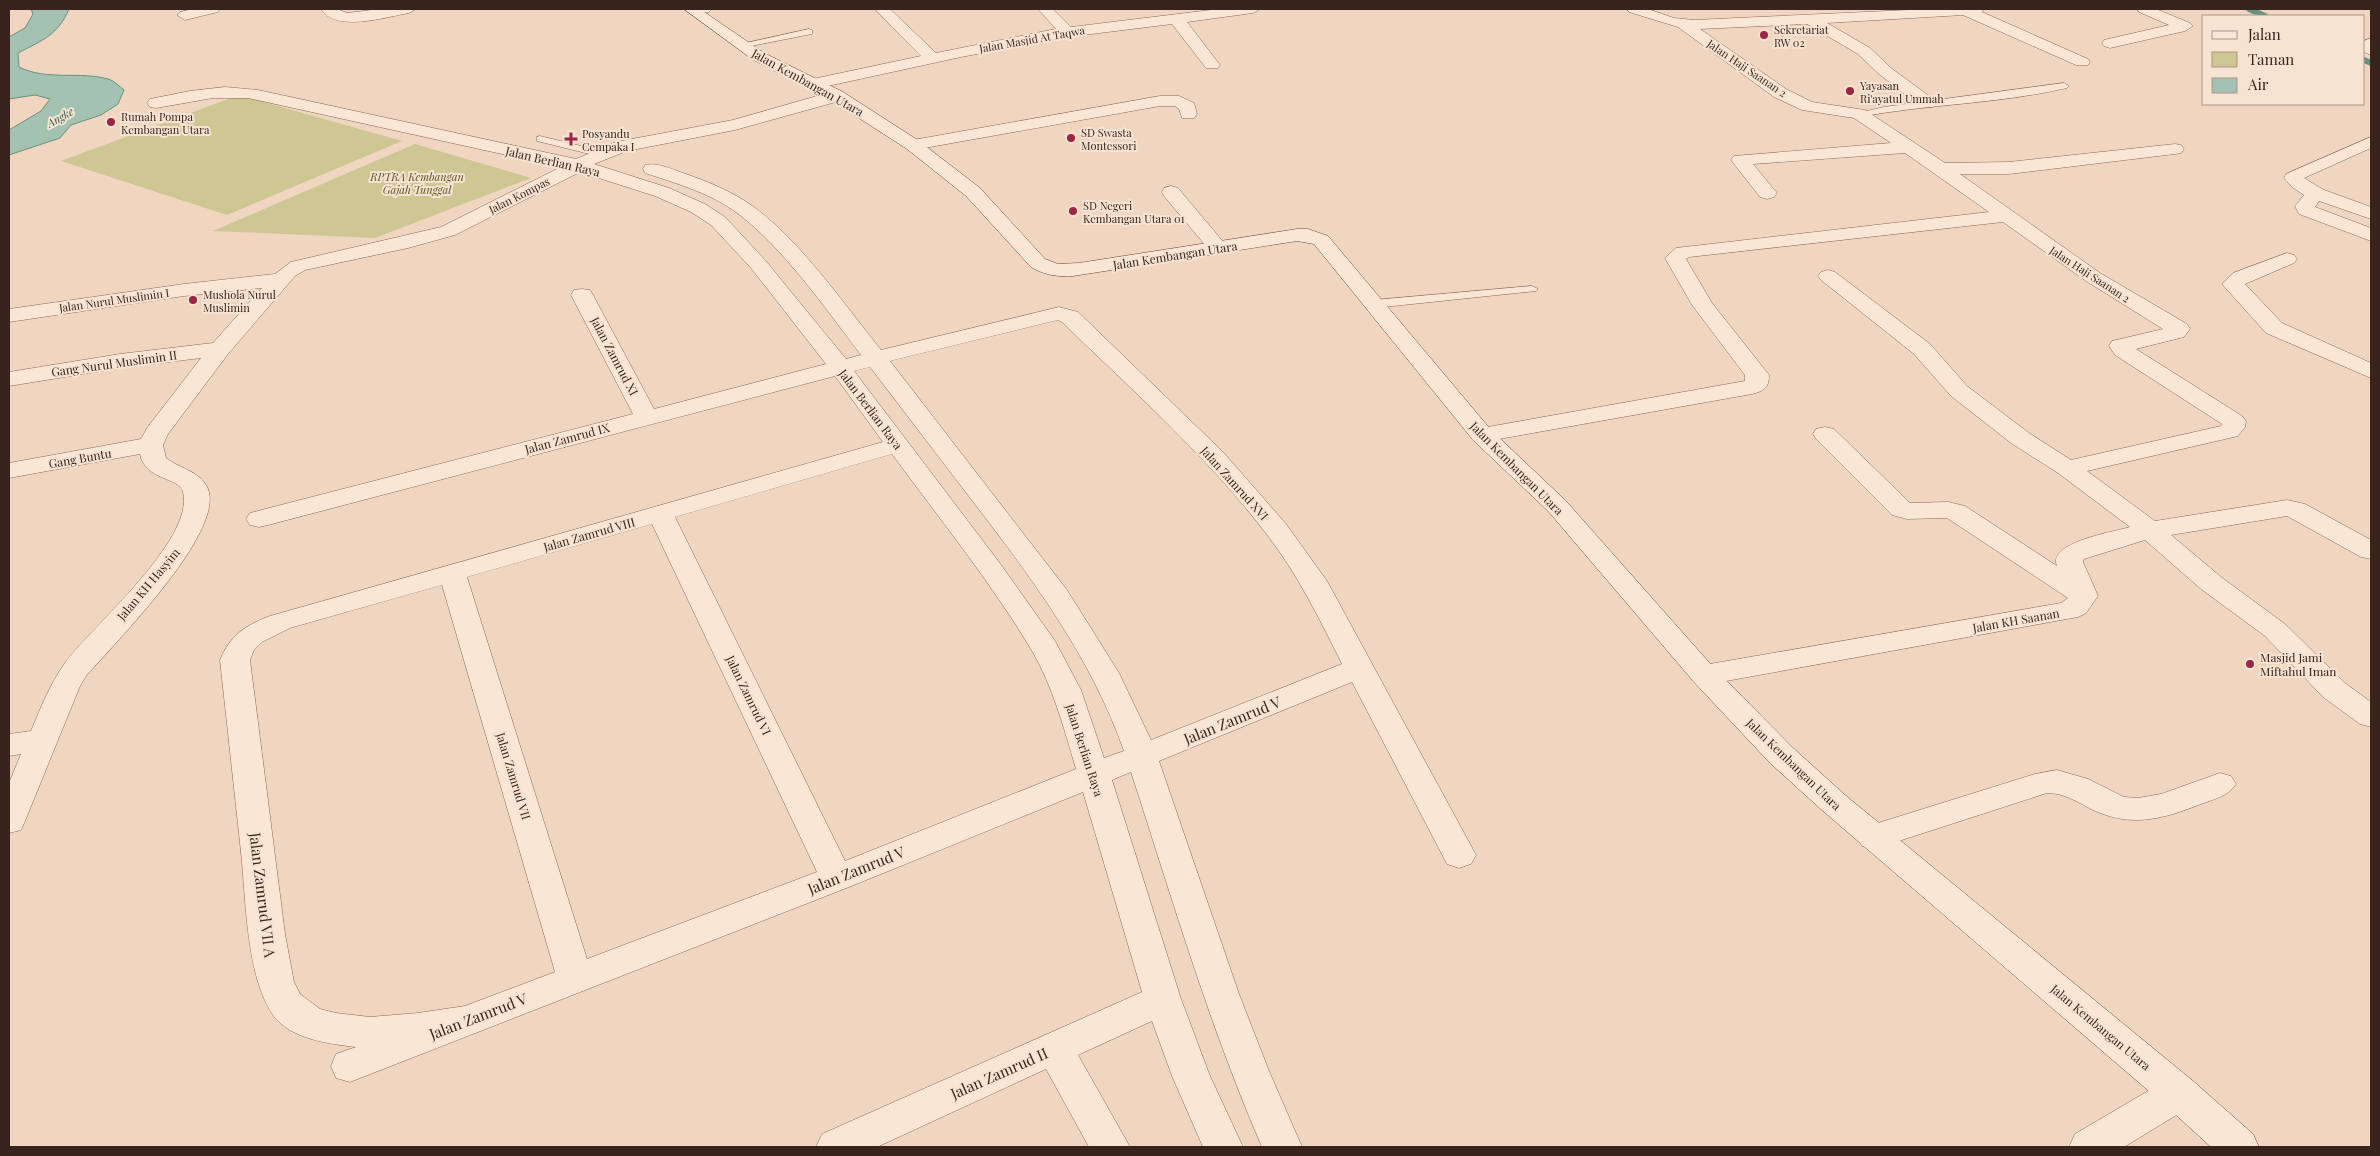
<svg xmlns="http://www.w3.org/2000/svg" width="2380" height="1156" viewBox="0 0 2380 1156" font-family="'Playfair Display',serif">
  <rect width="100%" height="100%" fill="#f0d6c1"/>
  <g fill="#cec794">
    <path d="M239,95L402,141L227,215L61,161Z"/>
    <path d="M415,144L531,178L375,238L213,231Z"/>
  </g>
  <path fill="#a4c2b2" stroke="#6a907e" d="M31,9H69C58,35 43,40 18,53L19,67C47,81 80,71 108,79C113,80 119,86 124,90L118,104L101,115L71,125L60,138L9,155V130L41,111L50,99L35,95L9,99V37L25,28L33,14Z"/>
  <g fill="none" stroke-linecap="round" stroke-linejoin="round">
    <g stroke="#6a907e" stroke-width="6">
      <path d="M2249,9L2265,16"/>
      <path d="M2364,60L2371,63"/>
    </g>
    <g stroke="#8a6658" stroke-width="1">
      <g id="lane">
        <path d="M809,29L812,30V34L741,48L737,45Z"/>
        <path d="M2064,83L2069,86L2067,88C1999,104 1928,104 1859,117L1854,114L1884,107Z"/>
        <path d="M540,136L606,152L607,154L602,157L537,141V137Z"/>
        <path d="M1532,286L1538,289L1536,291L1374,308L1368,304L1374,300Z"/>
      </g>
    </g>
    <g stroke="#8a6658" stroke-width="1">
      <g id="street">
        <path d="M193,9H220L218,12L185,20L177,15L180,12Z"/>
        <path d="M321,9H337L347,13L380,9H416L409,13C386,17 335,33 321,9Z"/>
        <path d="M687,9H711L709,12L689,13Z"/>
        <path d="M875,9H890L936,53L1056,29L1038,9H1053L1071,27L1219,9H1260L1253,13L1187,22L1220,65L1218,68H1206L1172,24L1067,37L961,57L814,89L808,88L806,84L808,80L921,56Z"/>
        <path d="M1627,9H1648L1674,18L1694,20L1930,9H1984L1982,12L2088,59L2090,62L2088,65H2076L1963,15L1827,23L1870,48L1891,68L1933,99L1936,103L1933,107H1921L1879,74L1858,54L1807,24L1700,29L1786,89L1812,102L1865,110L1945,163L2009,162L2175,144L2181,145L2184,149L2181,153L2175,154L2009,174H1960L2100,273L2187,324L2190,329L2184,337L2136,349L2242,416L2246,421L2245,427L2238,436L2087,471L2155,521L2287,500L2305,504L2371,540V559L2361,557L2287,516L2171,535L2221,577L2285,624L2345,683L2371,702V727L2360,724L2323,697L2265,636L2201,589L2145,540L2084,559L2083,562L2098,596L2086,613L2078,617L1704,685L1694,682L1689,675L1694,668L1704,665L2061,603L2068,598L1947,518L1907,519L1892,515L1816,439L1813,434L1816,429L1825,427L1834,429L1910,503L1948,502L1965,506L2057,566C2047,542 2114,532 2130,527L2058,473L2011,443L1951,396L1914,354L1821,280L1818,276L1821,272L1828,270L1835,272L1930,344L1967,386L2029,433L2071,460L2221,426L2222,424L2115,355L2109,346L2112,341L2163,329L2086,281L2003,222L1689,257L1686,259L1712,303L1769,375C1769,388 1764,391 1752,394L1482,442L1473,440L1470,435L1473,430L1482,428L1745,381V375L1692,305L1665,258L1676,248L1989,212L1905,153L1753,164L1777,193L1774,197L1767,199L1760,197L1731,160L1734,156L1891,143L1854,118L1802,110L1774,97L1678,27L1629,12Z"/>
        <path d="M2137,9H2156L2190,23L2193,26L2185,31L2110,48L2104,46L2102,43L2104,40L2169,25L2139,12Z"/>
        <path d="M2371,38V55L2364,52V41Z"/>
        <path d="M225,87L258,90L576,159L616,142L733,120L831,92H843L845,96L843,100L735,130L627,151L594,164L669,188L705,204L725,217L765,260L846,359L861,355C825,308 781,244 733,210C707,192 675,183 645,173L643,169L645,165C658,162 673,170 686,174C706,181 726,189 745,201C794,232 844,304 881,350L1059,307L1078,312L1223,452L1286,524L1327,581L1476,855L1471,864L1459,868L1447,864L1352,682L1159,761L1239,994L1269,1071L1302,1147H1262C1209,1025 1172,898 1131,772L1112,780L1181,999L1210,1076L1243,1147H1203L1172,1076L1152,1021L1078,1055L1130,1147H1089L1046,1069L877,1147H816L822,1134L1142,992L1083,792L849,887L350,1082L336,1078L331,1066L336,1054L356,1047C329,1044 290,1039 273,1015C246,976 246,899 241,852C234,788 227,724 220,660C230,635 246,625 270,616L883,442L835,376L268,525L259,527L250,525L246,519L250,513L633,414L571,295L574,290L582,289L590,290L593,295L654,409L826,364L751,268L711,225L691,212L655,196L580,172L455,235L408,248L305,270L295,276L228,354L168,434L163,445L166,458C180,469 204,472 209,492C220,537 116,642 86,676L80,686L25,821L21,830L9,833V783L21,754L9,756V734L31,731C41,707 50,684 65,663C92,626 195,540 183,492C180,477 145,481 140,454L9,478V463L141,439L147,428L201,358L120,368L9,386V372L120,354L213,343L262,288L184,296L9,322V309L184,284L275,274L291,262L441,227L561,167L248,98H213L156,108L150,107L147,103L150,99L190,91ZM1058,320L1062,322C1133,391 1208,457 1268,536C1298,575 1320,620 1342,664L1151,740L1119,673L1067,590L890,361ZM870,367C904,411 937,455 971,499C1031,577 1091,657 1124,751L1104,758L1081,690L1055,641L999,562L854,371ZM892,454C939,518 990,581 1031,649C1053,686 1064,729 1076,769L845,861L675,517ZM652,524L817,872L587,959L467,577ZM442,585L555,972L465,1006L418,1013L370,1017L336,1013L320,1009L300,994L294,982L285,934L250,660L254,650L262,642L290,628Z"/>
        <path d="M1160,96H1179L1194,103L1197,114L1194,118H1182L1179,109L1175,106H1160L913,150L907,149L904,145L907,141L913,140Z"/>
        <path d="M2371,137V148L2304,178L2324,190L2371,207V219L2319,201L2315,207L2371,228V241L2299,214L2295,206L2304,195L2292,187L2284,178L2286,174Z"/>
        <path d="M1171,186L1178,188L1225,244L1228,248L1225,252L1218,254L1211,252L1164,196L1162,192L1164,188Z"/>
        <path d="M2287,253L2294,255L2297,259L2294,263L2245,284L2282,323L2371,363V378L2266,333L2222,284L2233,273Z"/>
        <path d="M2057,770L2088,779L2124,797L2138,798L2161,794L2220,773L2231,776L2236,784C2229,796 2214,799 2201,804C2163,819 2132,828 2093,810C2077,802 2065,793 2047,793L1874,849L1862,846L1857,837L1862,828L2035,774Z"/>
        <path d="M2179,1076L2193,1081L2198,1093L2193,1105L2124,1147H2069L2075,1134L2165,1081Z"/>
      </g>
    </g>
    <g stroke="#6c473b" stroke-width="1">
      <path id="secondary" d="M684,9H700L764,53L843,92L919,141L980,188L1045,259L1058,264L1079,263L1297,229H1308L1328,236L1491,430L1566,501L1714,668L1792,747L1845,795L2193,1081L2253,1134L2259,1147H2211L2165,1105L1823,811L1770,763L1694,682L1548,511L1473,440L1314,244L1297,241L1073,276C1058,277 1044,275 1031,267L966,196L907,149L831,100L752,59Z"/>
    </g>
    <use href="#lane" fill="#fae6d4" fill-rule="evenodd"/>
    <use href="#street" fill="#fae6d4" fill-rule="evenodd"/>
    <use href="#secondary" fill="#fae6d4" fill-rule="evenodd"/>
  </g>
  <g fill="#9c2543" stroke="#f7e3d1" stroke-width="2">
    <circle cx="1764" cy="35" r="5"/>
    <circle cx="1850" cy="91" r="5"/>
    <circle cx="111" cy="122" r="5"/>
    <circle cx="1071" cy="138" r="5"/>
    <path d="M568.5 131.5h5v5h5v5h-5v5h-5v-5h-5v-5h5z"/>
    <circle cx="1073" cy="211" r="5"/>
    <circle cx="193" cy="300" r="5"/>
    <circle cx="2250" cy="664" r="5"/>
  </g>
  <g text-anchor="middle" dominant-baseline="central" stroke-width="4" stroke-linejoin="round" paint-order="stroke">
    <g font-size="11" fill="#39231d" stroke="#f7e3d1" text-anchor="start">
      <text x="1774" y="29">Sekretariat<tspan x="1774" dy="13">RW 02</tspan></text>
      <text x="1860" y="85">Yayasan<tspan x="1860" dy="13">Ri'ayatul Ummah</tspan></text>
      <text x="121" y="116">Rumah Pompa<tspan x="121" dy="13">Kembangan Utara</tspan></text>
      <text x="1081" y="132">SD Swasta<tspan x="1081" dy="13">Montessori</tspan></text>
      <text x="582" y="133">Posyandu<tspan x="582" dy="13">Cempaka I</tspan></text>
      <text x="1083" y="205">SD Negeri<tspan x="1083" dy="13">Kembangan Utara 01</tspan></text>
      <text x="203" y="294">Mushola Nurul<tspan x="203" dy="13">Muslimin</tspan></text>
    </g>
    <g font-size="11" fill="#39231d" stroke="#f7e3d1">
      <text transform="translate(1032 39) rotate(-10)">Jalan Masjid At Taqwa</text>
      <text transform="translate(1747 68) rotate(34)">Jalan Haji Saanan 2</text>
      <text transform="translate(519 195) rotate(-27)">Jalan Kompas</text>
      <text transform="translate(2090 274) rotate(33)">Jalan Haji Saanan 2</text>
      <text transform="translate(114 300) rotate(-8)">Jalan Nurul Muslimin I</text>
    </g>
    <g font-size="11" font-style="italic" fill="#2b5a4b" stroke="#f7e3d1">
      <text transform="translate(60 117) rotate(-29)">Angke</text>
    </g>
    <g font-size="11" font-style="italic" fill="#565722" stroke="#f7e3d1">
      <text x="417" y="176">RPTRA Kembangan<tspan x="417" dy="13">Gajah Tunggal</tspan></text>
    </g>
    <g font-size="12" fill="#39231d" stroke="#f7e3d1">
      <text transform="translate(808 82) rotate(29)">Jalan Kembangan Utara</text>
      <text transform="translate(553 161) rotate(13)">Jalan Berlian Raya</text>
      <text transform="translate(1175 255) rotate(-9)">Jalan Kembangan Utara</text>
      <text transform="translate(615 356) rotate(62)">Jalan Zamrud XI</text>
      <text transform="translate(114 363) rotate(-8)">Gang Nurul Muslimin II</text>
      <text transform="translate(871 409) rotate(53)">Jalan Berlian Raya</text>
      <text transform="translate(567 438) rotate(-15)">Jalan Zamrud IX</text>
      <text transform="translate(80 458) rotate(-10)">Gang Buntu</text>
      <text transform="translate(1517 468) rotate(45)">Jalan Kembangan Utara</text>
      <text transform="translate(1235 483) rotate(48)">Jalan Zamrud XVI</text>
      <text transform="translate(589 534) rotate(-16)">Jalan Zamrud VIII</text>
      <text transform="translate(148 584) rotate(-50)">Jalan KH Hasyim</text>
      <text transform="translate(2016 620) rotate(-10)">Jalan KH Saanan</text>
      <text transform="translate(749 695) rotate(64)">Jalan Zamrud VI</text>
      <text transform="translate(1085 750) rotate(72)">Jalan Berlian Raya</text>
      <text transform="translate(1794 764) rotate(44)">Jalan Kembangan Utara</text>
      <text transform="translate(514 776) rotate(73)">Jalan Zamrud VII</text>
      <text transform="translate(2101 1027) rotate(40)">Jalan Kembangan Utara</text>
    </g>
    <g font-size="12" fill="#39231d" stroke="#f7e3d1" text-anchor="start">
      <text x="2260" y="657">Masjid Jami<tspan x="2260" dy="14">Miftahul Iman</tspan></text>
    </g>
    <g font-size="15" fill="#39231d" stroke="#f7e3d1">
      <text transform="translate(1232 720) rotate(-22)">Jalan Zamrud V</text>
      <text transform="translate(856 870) rotate(-22)">Jalan Zamrud V</text>
      <text transform="translate(263 895) rotate(83)">Jalan Zamrud VII A</text>
      <text transform="translate(478 1016) rotate(-21)">Jalan Zamrud V</text>
      <text transform="translate(999 1073) rotate(-24)">Jalan Zamrud II</text>
    </g>
  </g>
  <rect width="2380" height="1156" fill="none" stroke="#39231d" stroke-width="20"/>
  <rect x="2202" y="15" width="162" height="90" fill="#f7e3d1" stroke="#ab9689"/>
  <rect x="2212" y="31" width="25" height="8" fill="#fae6d4" stroke="#ab9689"/>
  <text x="2248" y="40" font-size="15" fill="#39231d">Jalan</text>
  <rect x="2212" y="52" width="25" height="15" fill="#cec794" stroke="#ab9689"/>
  <text x="2248" y="65" font-size="15" fill="#39231d">Taman</text>
  <rect x="2212" y="78" width="25" height="15" fill="#a4c2b2" stroke="#ab9689"/>
  <text x="2248" y="90" font-size="15" fill="#39231d">Air</text>
</svg>
